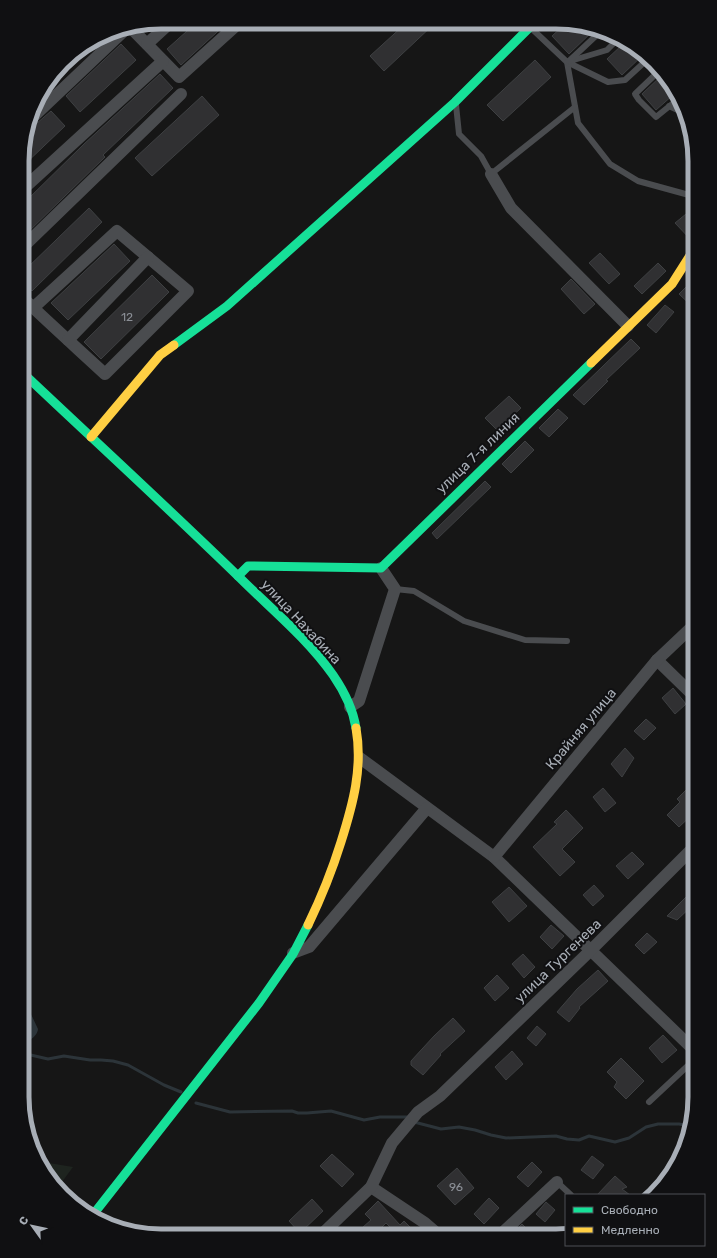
<svg xmlns="http://www.w3.org/2000/svg" width="717" height="1258" viewBox="0 0 717 1258" font-family="Rubik,sans-serif">
  <rect width="100%" height="100%" fill="#161616"/>
  <path fill="#1e241f" d="M43,1162L73,1167L59,1186Z"/>
  <path fill="#2c3439" d="M22,1010L30,1012L38,1029C37,1039 25,1040 22,1050Z"/>
  <g fill="none" stroke-linecap="round" stroke-linejoin="round">
    <g stroke="#2c3439" stroke-width="3">
      <path d="M22,1053L48,1059L64,1056L90,1060H101L113,1061L128,1065L164,1085L181,1092"/>
      <path d="M196,1103L230,1112L292,1111L298,1113H307L331,1111L364,1120L380,1117H407"/>
      <path d="M414,1122L441,1129L459,1127L475,1130L491,1135L506,1138L556,1136L567,1139L579,1140L589,1136L615,1142L629,1138L646,1127L658,1124H679L690,1126"/>
    </g>
  </g>
  <g fill="#303032" stroke="#3e4042">
    <path d="M197,22H228L181,65L167,49Z"/>
    <path d="M405,24H434L384,71L370,56Z"/>
    <path d="M564,25H583L594,30L569,54L552,36Z"/>
    <path d="M121,44L136,60L80,112L66,96Z"/>
    <path d="M623,44L644,54L622,75L607,59Z"/>
    <path d="M535,60L551,77L503,121L487,105Z"/>
    <path d="M160,74L173,88L103,155L105,157L23,237V204L84,144Z"/>
    <path d="M661,76L673,95L656,110L642,94Z"/>
    <path d="M202,96L219,115L152,176L135,158Z"/>
    <path d="M51,111L65,126L23,166V143L27,129L30,126L36,124Z"/>
    <path d="M89,208L102,222L32,291L23,281V272Z"/>
    <path d="M686,214L695,224V242H693L675,223Z"/>
    <path d="M114,244L130,261L68,320L51,303Z"/>
    <path d="M600,253L620,274L609,284L589,263Z"/>
    <path d="M658,263L666,271L642,294L634,286Z"/>
    <path d="M152,275L169,292L101,359L84,342Z"/>
    <path d="M695,278V309L679,294Z"/>
    <path d="M571,279L595,304L584,314L561,289Z"/>
    <path d="M665,305L674,312L656,333L647,325Z"/>
    <path d="M631,339L640,348L606,380L608,381L584,405L573,395Z"/>
    <path d="M509,396L521,408L497,430L485,418Z"/>
    <path d="M558,409L568,418L549,437L539,428Z"/>
    <path d="M525,441L534,450L511,473L502,464Z"/>
    <path d="M485,481L491,487L437,539L432,533Z"/>
    <path d="M673,688L686,704L675,714L662,698Z"/>
    <path d="M646,719L656,728L644,740L634,731Z"/>
    <path d="M625,748L634,758L622,777L611,764Z"/>
    <path d="M695,781V812L679,827L667,815L680,802L677,799Z"/>
    <path d="M603,788L616,803L605,812L593,797Z"/>
    <path d="M566,810L583,828L562,849L575,862L560,876L533,847L557,824L554,822Z"/>
    <path d="M632,852L644,864L628,879L616,866Z"/>
    <path d="M594,885L604,896L593,906L583,895Z"/>
    <path d="M509,887L527,906L509,922L492,902Z"/>
    <path d="M695,888V903L677,920L667,916Z"/>
    <path d="M551,925L564,936L552,949L540,937Z"/>
    <path d="M647,933L657,942L644,954L635,945Z"/>
    <path d="M523,954L535,967L524,978L512,964Z"/>
    <path d="M598,970L608,981L579,1007L580,1008L569,1022L557,1012L577,989Z"/>
    <path d="M497,975L509,988L495,1001L484,988Z"/>
    <path d="M453,1018L465,1031L440,1054L441,1055L423,1075L411,1065V1061L434,1036Z"/>
    <path d="M537,1026L546,1034L536,1046L527,1038Z"/>
    <path d="M663,1035L677,1050L662,1063L649,1048Z"/>
    <path d="M512,1051L523,1064L506,1080L495,1067Z"/>
    <path d="M621,1058L644,1081L626,1099L614,1087L617,1082L607,1072Z"/>
    <path d="M332,1154L354,1174L342,1187L320,1166Z"/>
    <path d="M592,1156L604,1165L593,1179L581,1170Z"/>
    <path d="M532,1162L542,1172L528,1187L517,1177Z"/>
    <path d="M457,1168L474,1188L455,1205L437,1186Z"/>
    <path d="M615,1176L627,1187L622,1189L630,1195H597Z"/>
    <path d="M489,1198L499,1208L484,1224L474,1214Z"/>
    <path d="M312,1199L323,1211L300,1233L289,1221Z"/>
    <path d="M378,1201L400,1225L404,1221L419,1236H399L386,1223L380,1229L378,1228L370,1235H354L371,1220L365,1214Z"/>
    <path d="M546,1202L555,1210L545,1222L536,1214Z"/>
    <path d="M522,1224L534,1236H510Z"/>
  </g>
  <g fill="none" stroke-linecap="round" stroke-linejoin="round">
    <g stroke="#4a4c4f" stroke-width="6">
      <path d="M530,27L567,62L578,123L610,164L638,181L689,195L695,200"/>
      <path d="M616,41L607,50L567,62L608,82L625,80L649,58"/>
      <path d="M569,61L599,33"/>
      <path d="M658,72L635,94L639,100L656,117L677,100"/>
      <path d="M456,105L459,134L481,156L491,174L575,107"/>
      <path d="M669,106L686,114"/>
      <path d="M395,589L414,591L464,621L525,640L567,641"/>
      <path d="M649,1102L695,1059"/>
      <path d="M557,1182L571,1195"/>
    </g>
    <g stroke="#4a4c4f" stroke-width="12">
      <path d="M131,28L179,77L240,22"/>
      <path d="M147,44L171,22"/>
      <path d="M31,119L126,29"/>
      <path d="M491,174L511,208L628,326"/>
      <path d="M23,189L163,61"/>
      <path d="M23,247L181,94"/>
      <path d="M23,298C50,324 78,349 105,374L188,291L117,231L33,308"/>
      <path d="M68,340L148,257"/>
      <path d="M657,660L695,697"/>
      <path d="M350,707L359,701L395,589L381,568"/>
      <path d="M360,758L494,857L695,1051"/>
      <path d="M494,857L657,660L695,624"/>
      <path d="M293,953L309,947L427,808"/>
      <path d="M371,1187L425,1223L440,1236"/>
      <path d="M321,1235L371,1187L392,1143L418,1112L440,1096L591,950L695,846"/>
      <path d="M499,1236L557,1182"/>
    </g>
    <g stroke="#16e098" stroke-width="9">
      <path d="M174,345L227,306L455,102L533,24"/>
      <path d="M23,373C95,441 168,508 239,577C271,609 307,638 333,675C344,691 353,709 356,728"/>
      <path d="M238,576L248,566L381,568L591,363"/>
      <path d="M92,1216L259,1003L293,954L308,925"/>
    </g>
    <g stroke="#ffcf43" stroke-width="9">
      <path d="M591,363L672,284L691,254L695,252"/>
      <path d="M91,437L160,355L174,345"/>
      <path d="M308,925C321,898 332,871 341,842C353,804 363,768 356,728"/>
    </g>
  </g>
  <g text-anchor="middle" dominant-baseline="central" stroke-width="4" stroke-linejoin="round" paint-order="stroke">
    <g font-size="12" fill="#8a8e95">
      <text x="127" y="317">12</text>
      <text x="456" y="1187">96</text>
    </g>
    <g font-size="14" fill="#a8aeb6" stroke="#101012">
      <text transform="translate(478 453) rotate(-44)">улица 7-я линия</text>
      <text transform="translate(301 622) rotate(47)">улица Нахабина</text>
      <text transform="translate(581 729) rotate(-50)">Крайняя улица</text>
      <text transform="translate(558 961) rotate(-44)">улица Тургенева</text>
    </g>
  </g>
  <path d="M0 0H717V1258H0ZM161 29H556A132 132 0 0 1 688 161V1097A132 132 0 0 1 556 1229H161A132 132 0 0 1 29 1097V161A132 132 0 0 1 161 29Z" fill="#101012" fill-rule="evenodd"/>
  <path fill="none" stroke="#a8aeb6" stroke-width="5" d="M161 29H556A132 132 0 0 1 688 161V1097A132 132 0 0 1 556 1229H161A132 132 0 0 1 29 1097V161A132 132 0 0 1 161 29Z"/>
  <rect x="565" y="1194" width="140" height="52" fill="#101012" stroke="#4d4f54"/>
  <rect x="573" y="1207" width="20" height="6" fill="#16e098" stroke="#4d4f54"/>
  <text x="601" y="1214" font-size="12" fill="#a8aeb6">Свободно</text>
  <rect x="573" y="1227" width="20" height="6" fill="#ffcf43" stroke="#4d4f54"/>
  <text x="601" y="1234" font-size="12" fill="#a8aeb6">Медленно</text>
  <g transform="translate(32 1226) rotate(303)" stroke="#101012" stroke-width="3" paint-order="stroke">
  <path d="M0-3L7 15L0 10L-7 15Z" fill="#a8aeb6"/>
  <text y="-6" font-size="11" font-weight="bold" text-anchor="middle" fill="#a8aeb6">С</text>
  </g>
</svg>
